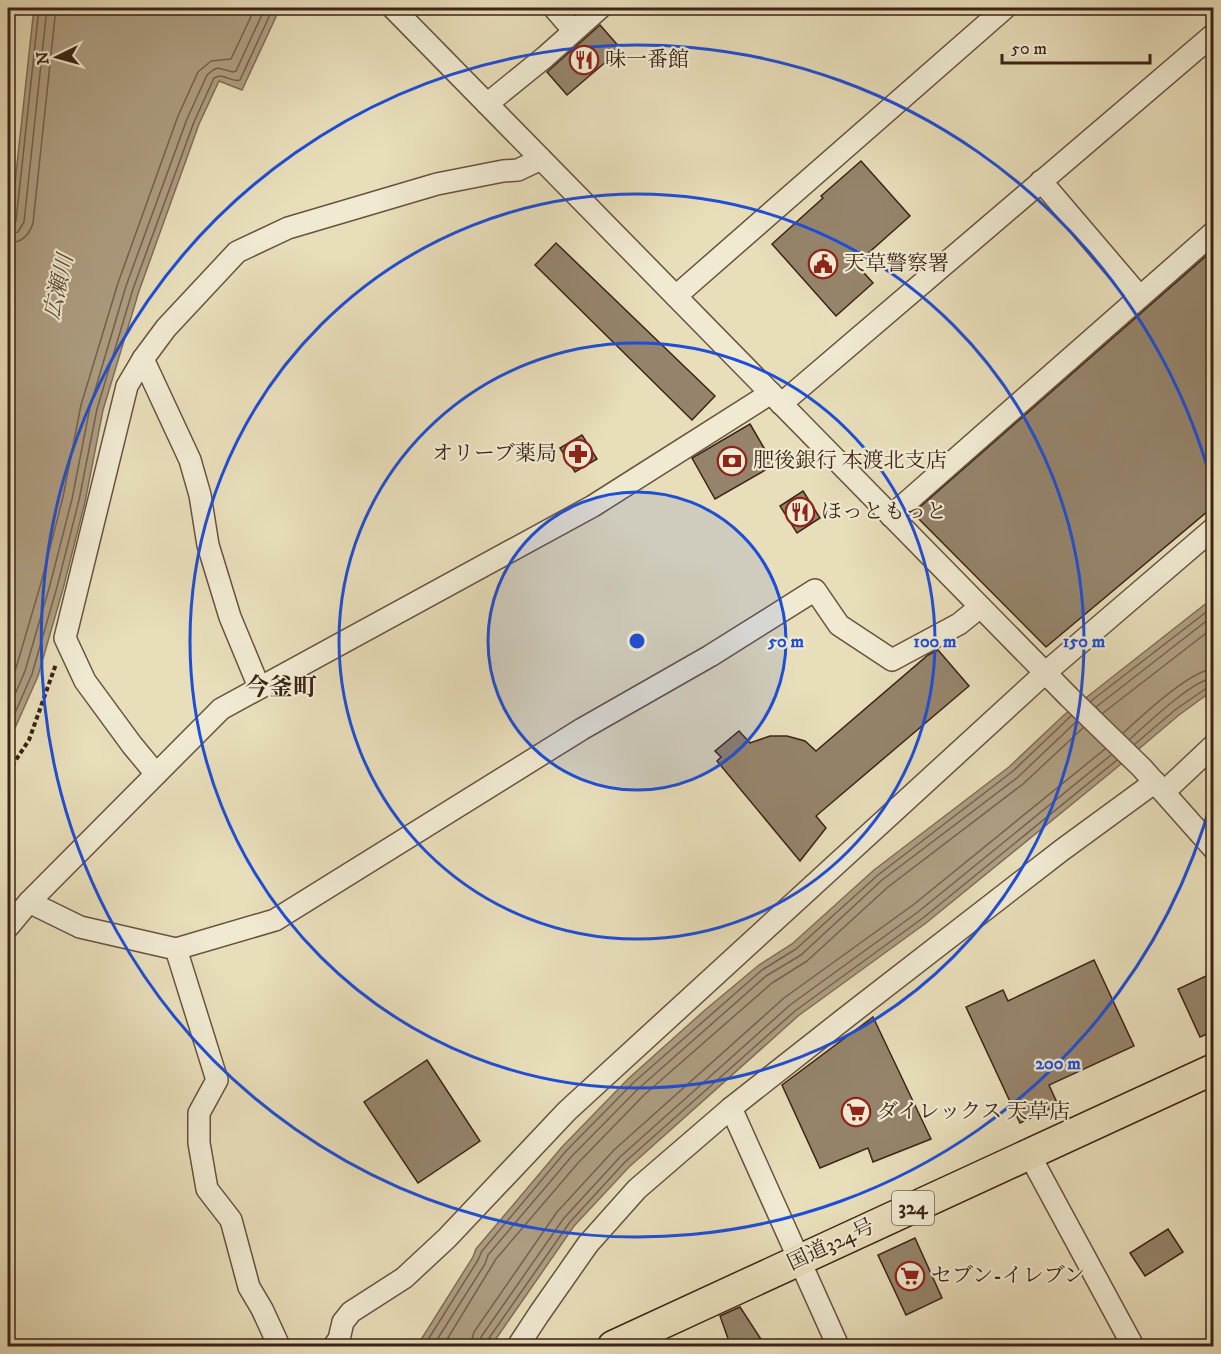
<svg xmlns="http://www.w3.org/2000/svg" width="1221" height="1354" viewBox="0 0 1221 1354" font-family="'IM FELL DW Pica','Noto Serif JP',serif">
  <rect width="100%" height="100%" fill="#e8deba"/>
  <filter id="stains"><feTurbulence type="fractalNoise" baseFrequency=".00333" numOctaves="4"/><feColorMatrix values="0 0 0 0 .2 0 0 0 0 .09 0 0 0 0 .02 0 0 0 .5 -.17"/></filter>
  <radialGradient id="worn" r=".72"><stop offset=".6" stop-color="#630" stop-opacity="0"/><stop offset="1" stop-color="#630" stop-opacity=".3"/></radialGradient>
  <g fill="#ae9e82" stroke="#806d57" stroke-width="1.5">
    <path d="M34,8H280L242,90L219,81L199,124L139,291L103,410L85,502L63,589L38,676L8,744V247Z"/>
    <path d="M1213,598V690L1179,715L1115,769L926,923L798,1016L629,1167L574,1226L491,1346H417L473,1257L476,1249L562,1147L628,1079L705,1010L759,965L792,944L874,870L1009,767L1064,715Z"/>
  </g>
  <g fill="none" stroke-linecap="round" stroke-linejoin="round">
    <g stroke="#75604c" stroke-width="1.5">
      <path d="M8,227L13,226L16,221L39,8"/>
      <path d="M8,234L18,232L24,222L47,8"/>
      <path d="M8,243C21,243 29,236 33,223L56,8"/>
      <path d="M8,689L16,668L41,583L63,497L81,405L118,283L178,116L198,72L211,61L231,59L255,8"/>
      <path d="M1091,701L1214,606"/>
      <path d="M1096,707L1214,615"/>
      <path d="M8,711L25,671L50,585L72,499L90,407L126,286L187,119L207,75L213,70L218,68L233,72L236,71L265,8"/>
      <path d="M1103,713L1214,627"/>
      <path d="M8,729L32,674L57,587L79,500L97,409L133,289L194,122L214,78C224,72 231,83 240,80L273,8"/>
      <path d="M1123,733C1142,716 1190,670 1214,669"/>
      <path d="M1130,739C1146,725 1193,679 1214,678"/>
      <path d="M1135,744L1175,710L1208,687L1214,686"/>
      <path d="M424,1346L478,1260L482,1251L566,1151L633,1083L762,970L796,949L878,875L1013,771L1071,716"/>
      <path d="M433,1346L485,1264L488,1255L572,1156L638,1089L766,976L801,955L882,880L1018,777L1077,721"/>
      <path d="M443,1346L496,1259L578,1163L644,1095L772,983L807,961L888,887L1023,784L1083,728"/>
      <path d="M470,1346L474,1332L557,1212L614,1150L784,998L913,905L1105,749"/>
      <path d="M479,1346L481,1337L564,1218L620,1157L790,1005L918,912L1111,755"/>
      <path d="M486,1346L487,1341L570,1222L625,1162L795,1011L923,918L1117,760"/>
    </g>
  </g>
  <g fill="#95846b" stroke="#3c2316" stroke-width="1.5">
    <path d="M600,25L621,49L567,95L547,72Z"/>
    <path d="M861,161L910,216L856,264L873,283L836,316L772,244L823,198L821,196Z"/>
    <path d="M556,243L715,396L692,420L535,265Z"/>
    <path d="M1214,249V506L1046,647L913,513Z"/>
    <path d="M750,424L774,465L715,499L692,458Z"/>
    <path d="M582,435L597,459L575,472L560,448Z"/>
    <path d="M803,491L820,518L797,533L780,506Z"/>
    <path d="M938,650L969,686L816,816L826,828L800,861L717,761L721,757L715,751L739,731L750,743L770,736H787L805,741L816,751L928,655Z"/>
    <path d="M1094,960L1134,1046L1049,1085L1058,1105L1020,1123L966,1007L1003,990L1008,1001Z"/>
    <path d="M1206,976L1214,992V1031L1200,1037L1178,989Z"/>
    <path d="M873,1017L931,1139L873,1162L868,1148L820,1168L782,1085Z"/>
    <path d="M427,1060L480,1141L418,1183L364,1102Z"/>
    <path d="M1168,1229L1183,1252L1145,1276L1130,1253Z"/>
    <path d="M915,1238L942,1298L906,1315L878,1255Z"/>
    <path d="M740,1307L766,1347H731L720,1316Z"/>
  </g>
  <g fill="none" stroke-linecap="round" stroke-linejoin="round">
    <g stroke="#67523f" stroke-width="24">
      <g id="minor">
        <path d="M393,8L1069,697L1142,768L1214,849"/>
        <path d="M554,8L573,30"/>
        <path d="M487,104L545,57L600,8"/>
        <path d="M1041,181L1140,297"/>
        <path d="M676,296L1005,8"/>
        <path d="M143,359L190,460L200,495L208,545L230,617L259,687"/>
        <path d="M781,404L1214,34"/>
        <path d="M891,516L1214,232"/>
        <path d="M156,774L132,745L85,681L65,638L127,386L143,359L166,328L237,252L288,228L437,184L503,171L518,170L541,159"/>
        <path d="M1164,792L1214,745"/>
        <path d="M29,902L80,927L176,949L217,1080L199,1113V1143L207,1189L231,1220L249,1287L262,1309L279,1346"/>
        <path d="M8,927L29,902L221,709L593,506L771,393"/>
        <path d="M176,949L275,920L582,729L710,656L815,590L839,625L892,660L959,624L980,607"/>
        <path d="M731,1108L838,1346"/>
        <path d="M1029,1154L1133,1346"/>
        <path d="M334,1346L339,1339L343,1322L351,1312L404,1278L447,1238L567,1111L1045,673L1214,528"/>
        <path d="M518,1346L539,1314L588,1244L637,1189L731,1108L844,1019L1062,850L1155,782"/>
      </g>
    </g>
    <g stroke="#3c2316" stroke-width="33">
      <path id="highway" d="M613,1346L1214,1069"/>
    </g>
    <path stroke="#3c2316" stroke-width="4" stroke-dasharray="4.5 3" stroke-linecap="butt" d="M8,772L29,740L56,664"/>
    <use href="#minor" stroke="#f0ead2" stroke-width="21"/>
    <use href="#highway" stroke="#e8deba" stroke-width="30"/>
  </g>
  <circle cx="637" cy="641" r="149" fill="#1d4ed8" fill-opacity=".12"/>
  <g fill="none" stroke="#1d4ed8" stroke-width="3">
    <circle cx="637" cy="641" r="149"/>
    <circle cx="637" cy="641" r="298"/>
    <circle cx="637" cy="641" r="447"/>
    <path d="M1213 795A596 596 0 1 1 1213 487"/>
  </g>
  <defs>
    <g id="restaurant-ring" transform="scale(1.5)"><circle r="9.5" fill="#f0ead2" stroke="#8f2418" stroke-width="1.5"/><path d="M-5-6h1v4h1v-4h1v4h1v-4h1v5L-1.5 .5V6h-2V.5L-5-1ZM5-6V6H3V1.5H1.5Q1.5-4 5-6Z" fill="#8f2418"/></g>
    <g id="civic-ring" transform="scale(1.5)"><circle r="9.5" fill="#f0ead2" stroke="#8f2418" stroke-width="1.5"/><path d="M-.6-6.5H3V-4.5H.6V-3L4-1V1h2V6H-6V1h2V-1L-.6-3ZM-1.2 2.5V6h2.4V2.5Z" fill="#8f2418"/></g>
    <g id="pharmacy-ring" transform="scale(1.5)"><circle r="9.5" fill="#f0ead2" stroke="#8f2418" stroke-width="1.5"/><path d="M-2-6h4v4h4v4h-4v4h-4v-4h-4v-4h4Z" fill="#8f2418"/></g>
    <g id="bank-ring" transform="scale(1.5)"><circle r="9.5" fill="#f0ead2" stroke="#8f2418" stroke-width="1.5"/><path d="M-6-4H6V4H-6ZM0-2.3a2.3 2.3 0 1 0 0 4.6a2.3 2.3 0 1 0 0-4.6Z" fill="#8f2418"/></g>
    <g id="supermarket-ring" transform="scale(1.5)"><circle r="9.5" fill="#f0ead2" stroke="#8f2418" stroke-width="1.5"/><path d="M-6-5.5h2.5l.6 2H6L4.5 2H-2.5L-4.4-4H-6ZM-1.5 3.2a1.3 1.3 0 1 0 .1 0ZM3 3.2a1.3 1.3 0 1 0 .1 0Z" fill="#8f2418"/></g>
  </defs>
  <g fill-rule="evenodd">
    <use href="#restaurant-ring" x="584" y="60"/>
    <use href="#civic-ring" x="823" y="264"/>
    <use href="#pharmacy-ring" x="578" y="454"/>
    <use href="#bank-ring" x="732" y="461"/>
    <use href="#restaurant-ring" x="800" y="512"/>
    <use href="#supermarket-ring" x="856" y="1112"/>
    <use href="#supermarket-ring" x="910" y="1276"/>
  </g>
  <g text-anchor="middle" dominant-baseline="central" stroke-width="4.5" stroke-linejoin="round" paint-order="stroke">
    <rect fill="#f0ead2" stroke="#725f4e" stroke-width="1.5" x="892" y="1191" width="42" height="34" rx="4.5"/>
    <g font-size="20" font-weight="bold" fill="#3c2316">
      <text x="913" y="1208">324</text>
    </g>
    <g font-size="21" fill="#3c2316" stroke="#f0ead2" text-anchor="start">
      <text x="605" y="60">味一番館</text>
      <text x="844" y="264">天草警察署</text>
      <text x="557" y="454" text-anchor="end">オリーブ薬局</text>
      <text x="753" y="461">肥後銀行 本渡北支店</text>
      <text x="821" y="512">ほっともっと</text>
      <text x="877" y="1112">ダイレックス 天草店</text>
      <text x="931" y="1276">セブン-イレブン</text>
    </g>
    <g font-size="21" fill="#3c2316" stroke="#f0ead2">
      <text transform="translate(831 1245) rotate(-25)">国道324号</text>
    </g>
    <g font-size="22" font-style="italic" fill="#5e4836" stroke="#f0ead2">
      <text transform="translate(59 287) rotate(-77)">広瀬川</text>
    </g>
    <g font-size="24" font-weight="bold" fill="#3c2316" stroke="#f0ead2">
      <text x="281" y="688">今釜町</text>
    </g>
  </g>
  <circle cx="637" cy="641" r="9" fill="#1d4ed8" stroke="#f0ead2" stroke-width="3"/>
  <g font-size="18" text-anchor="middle" font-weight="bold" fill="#1d4ed8" stroke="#f0ead2" stroke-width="4.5" stroke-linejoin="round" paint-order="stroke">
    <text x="786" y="647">50 m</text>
    <text x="935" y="647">100 m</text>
    <text x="1084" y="647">150 m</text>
    <text x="1058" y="1069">200 m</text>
  </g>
  <rect width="1221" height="1354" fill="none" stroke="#e8deba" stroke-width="30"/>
  <rect x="9" y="9" width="1203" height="1336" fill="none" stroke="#3c2316" stroke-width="3"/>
  <rect x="15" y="15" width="1191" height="1324" fill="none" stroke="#3c2316" stroke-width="1.5"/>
  <g transform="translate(57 57) rotate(265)" stroke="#f0ead2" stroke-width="4.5" paint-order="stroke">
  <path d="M0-4.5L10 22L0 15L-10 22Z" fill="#3c2316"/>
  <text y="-9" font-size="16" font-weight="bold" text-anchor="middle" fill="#3c2316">N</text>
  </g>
  <path d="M1002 54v9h148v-9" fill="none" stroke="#3c2316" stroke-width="3"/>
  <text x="1011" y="54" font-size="18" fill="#3c2316" stroke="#f0ead2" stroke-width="4.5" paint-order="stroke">50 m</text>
  <rect width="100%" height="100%" filter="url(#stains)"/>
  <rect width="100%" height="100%" fill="url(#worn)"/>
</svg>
